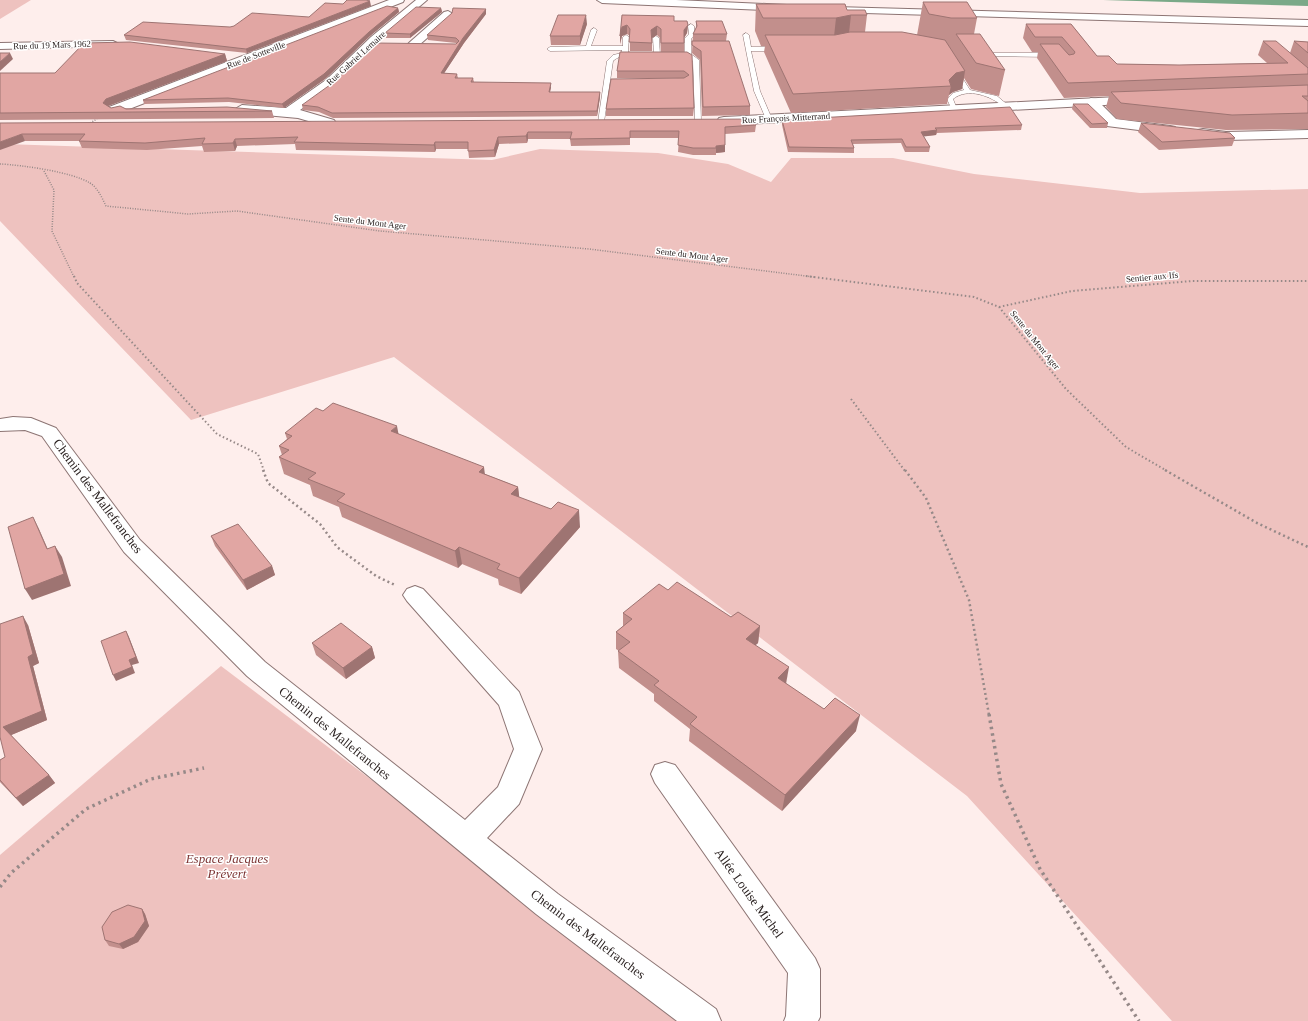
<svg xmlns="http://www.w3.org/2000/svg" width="1308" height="1021" viewBox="0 0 1308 1021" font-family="'Times New Roman',serif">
  <rect width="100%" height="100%" fill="#feeeec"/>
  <g fill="#eec2bf">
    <path d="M0,0H31L0,19Z"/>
    <path d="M4,144L492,160L540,149L658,153L728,164L771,182L791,158H893L974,174L1140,193L1308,189V1021H1172L967,796L394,357L191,420L0,221V148Z"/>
    <path d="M221,666L690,1021H0V855Z"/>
  </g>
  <path fill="#7aa988" d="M1103,0H1308V6Z"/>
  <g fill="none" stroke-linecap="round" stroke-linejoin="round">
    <g stroke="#8d7574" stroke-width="1">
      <g id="service">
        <path d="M691,24L694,26L695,35L691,39V54L699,60L701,121L698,123L695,121L693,61L687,57L674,55L685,53V38L689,34L688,26Z"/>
        <path d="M594,28L597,30L591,46H623V37L626,35L629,37L628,52L641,55C633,60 622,52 613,61L604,122L601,124L598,122L607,61L613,55L622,53V50L550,51L547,49L550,47L586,46L591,30Z"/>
        <path d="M746,33L749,35L751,47H780L783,49L780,51H751L760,91L772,119L771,120L766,119L754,91L743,35Z"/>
        <path d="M656,36L659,38L660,55L657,57L654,55L653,38Z"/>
        <path d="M980,53H1052L1055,55L1052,57L978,56L977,55Z"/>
        <path d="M954,71H958L970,90L997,96L1009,106L1004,107C991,96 968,87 953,99L957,109L952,110L947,99L953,93L964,90L953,72Z"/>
      </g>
    </g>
    <g stroke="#8d7574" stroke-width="2">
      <g id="minor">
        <path d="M389,0H404L403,2L119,113H109L107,110L109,107Z"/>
        <path d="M416,0H427L379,41L334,86L300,110L334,120L336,123L334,126L329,127L298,118L242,113L235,109L242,105L286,108L326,80L371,37Z"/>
        <path d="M448,11L453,14L452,16L418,46H410L408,44L410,42L444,12Z"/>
        <path d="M113,41L119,44L117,46L0,49V43Z"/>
        <path d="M1091,98L1096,99L1116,119L1170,126L1175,127L1177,130L1175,133L1170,134L1107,126L1085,102Z"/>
        <path d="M1203,129L1226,132L1308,130V138L1226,140L1198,136L1196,133L1198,130Z"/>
        <path d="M13,417L31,418L56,428L140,540L265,662L465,820L498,787L514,749L499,705L407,601L403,595L407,589L415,586L423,589L519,692L542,749L519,804L487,838L558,894L716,1009L721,1021H677L536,914L247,676L124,552L42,436L25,430L0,431V419Z"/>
        <path d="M665,762L675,765L815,958L820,969V1017L818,1021H784L786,1016L788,973L655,783L651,774L655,765Z"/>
      </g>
    </g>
    <g stroke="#8d7574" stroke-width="2">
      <path id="tertiary" d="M1137,96L1142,97L1143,100L1142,103L724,125L719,124L717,121L719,118L724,117Z"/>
    </g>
    <g stroke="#8d7574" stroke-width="2">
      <g id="primary">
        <path d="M597,0H676L787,5L792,8L787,11L602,3Z"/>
        <path d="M835,7L1308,20V26L831,12L830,10Z"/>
      </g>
    </g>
    <g stroke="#968988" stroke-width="1.5" stroke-dasharray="1 1.5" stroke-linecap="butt">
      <path d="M88,124L97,119"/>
      <path d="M0,164C22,165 72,172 90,183C98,188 102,198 106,206L188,214L237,211L380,231L589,249L814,277"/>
      <path d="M44,171L54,190L52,231L74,277"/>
    </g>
    <g stroke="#968988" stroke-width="2" stroke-dasharray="1.5 2.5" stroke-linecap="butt">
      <path d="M74,276L77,283L217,434L258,454L264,471"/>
      <path d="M806,276L974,297L999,307L1066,389L1126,447L1167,471"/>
      <path d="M999,307L1072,291L1192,281H1308"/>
      <path d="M851,399L905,471"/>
    </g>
    <g stroke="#968988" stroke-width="2.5" stroke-dasharray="2 3" stroke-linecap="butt">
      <path d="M263,470L268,483L320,524L337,547L376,576L395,585"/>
      <path d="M905,470L926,498L969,600L989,715"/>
      <path d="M1165,470L1257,523L1308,547"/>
    </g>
    <g stroke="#968988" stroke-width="3.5" stroke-dasharray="2.5 4" stroke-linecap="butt">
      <path d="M989,714L1001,784L1040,869L1139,1021"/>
      <path d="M0,887L11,873L86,809L151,779L204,768"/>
    </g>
    <use href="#service" fill="#fff" fill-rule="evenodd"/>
    <use href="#minor" fill="#fff" fill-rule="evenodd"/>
    <use href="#tertiary" fill="#fff" fill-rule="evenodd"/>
    <use href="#primary" fill="#fff" fill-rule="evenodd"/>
  </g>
  <g fill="#c28f8c">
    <path d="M923,2L977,18L974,34L1005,70L999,96L971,89L964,78L962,89L953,92L949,95L947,104L791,113L764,52L765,46H761L755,31L756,4L847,10L867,15L865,32L917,35Z"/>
    <path d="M371,6L247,53L126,40L124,35L230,27L309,17Z"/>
    <path d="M398,8L399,12L370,36L325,79L284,108L229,102L144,104L143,100Z"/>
    <path d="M441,8L442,12L410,38H386L385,33Z"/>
    <path d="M486,14L464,43L444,73L457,74L458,78H473L474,82L551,87L550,92H600V97L597,116L333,118L319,112L303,110L302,105L456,44H457L456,43L428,40L427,35Z"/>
    <path d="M622,15L674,21L688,25L687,33L684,38V52H661L660,38L657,35L652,38V51H630V36L627,34L622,36L620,44Z"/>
    <path d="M696,21L727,34L726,41L750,106V115L702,116L700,60L692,53L693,34L696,28Z"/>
    <path d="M587,24L580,45H551L550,36Z"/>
    <path d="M1026,24H1071L1097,56L1117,64L1179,65L1267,63L1258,55L1263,41L1290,53L1294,41L1308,42V129L1226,130L1117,119L1106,107L1109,96L1064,98L1037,58L1038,52H1032L1023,38Z"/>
    <path d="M687,52L694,108L693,116H606V109L678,78H617V71Z"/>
    <path d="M225,54L227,61L108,106V107L111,108L272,111L274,118L0,120V73H55Z"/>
    <path d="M1073,104L1108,123L1107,128H1090L1072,109Z"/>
    <path d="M782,120L1022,125L1021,130L937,133L936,135L923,136L930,147L929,152H905L901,143L853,144L854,148V153L788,152L782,125Z"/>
    <path d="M0,123L756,125L755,132L725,134V152L716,153V155H693L678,152L679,138H630V145L571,146L570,139H528L527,143L499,144L495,157L469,158L468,149H436L435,152L296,150L295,144L237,146L235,151L204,152L202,146L147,150L82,148L79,141H25Z"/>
    <path d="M1141,123L1235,138L1232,146L1159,150L1138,132Z"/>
    <path d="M323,411L398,434L485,474L518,487L519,497L580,527L521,594L499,585L498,579L462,564L458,568L342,517L339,507L313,496L310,485L284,474L279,457L282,455L279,446L287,439L285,433Z"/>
    <path d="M211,536L272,566L275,575L247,590L215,546Z"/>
    <path d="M668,590L731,617L760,626L758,643L755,645L786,684L856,731L782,811L689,741L690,729L654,701V694L619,668L618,651H619L616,649V632L623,626V613Z"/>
    <path d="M28,625L39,663L33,666L47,720L11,735L49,775L55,783L23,806L0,782V760L5,757Z"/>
    <path d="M312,643L372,647L375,658L346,679L316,655Z"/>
    <path d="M142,909L145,914L149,926L138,942L123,949L109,946L105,940Z"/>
  </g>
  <g fill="#9e7472">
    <path d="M370,1L371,6L247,53L246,49Z"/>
    <path d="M398,8L399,12L370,36L325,79L284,108L282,104Z"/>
    <path d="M441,8L442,12L410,38V34Z"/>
    <path d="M486,9V14L464,43L441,78V73L463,38Z"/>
    <path d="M586,15L587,24L580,45V36Z"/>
    <path d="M851,15L848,42L833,46L836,18Z"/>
    <path d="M627,25V34L622,36L620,44V36L622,27Z"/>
    <path d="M688,25L687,33L684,38V30Z"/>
    <path d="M657,26V35L652,38L651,30Z"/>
    <path d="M10,53L13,59L0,71V62Z"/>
    <path d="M225,54L227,61L108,106L106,110L103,103L106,99Z"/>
    <path d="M965,71L962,89L953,92L949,95L951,86L949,80L956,73Z"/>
    <path d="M551,83V87L549,97V92Z"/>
    <path d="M600,92V97L597,116V111Z"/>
    <path d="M937,130L936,135L920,137L921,132Z"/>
    <path d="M528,132V139L527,143L526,136Z"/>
    <path d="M22,134L25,141L0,150V142Z"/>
    <path d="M498,137L499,144L495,157L494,150Z"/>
    <path d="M235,139L237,146L235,151L233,143Z"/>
    <path d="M435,142L436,149L435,152L434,145Z"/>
    <path d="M725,145V152L716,153V146Z"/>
    <path d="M397,426L400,442L391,431Z"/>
    <path d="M484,467L486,483L479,472Z"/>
    <path d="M518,487L520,503L511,494Z"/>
    <path d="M579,510L580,527L521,594L519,578Z"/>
    <path d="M33,517L39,529L53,561L47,549Z"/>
    <path d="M55,546L62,557L71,586L32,600L25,589Z"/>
    <path d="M459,547L462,564L458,568L455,551Z"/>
    <path d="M272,566L275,575L247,590L243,580Z"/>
    <path d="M23,616L28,625L39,663L33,666L47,720L9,736L3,727L28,657Z"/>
    <path d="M760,626L758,643L744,656L746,639Z"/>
    <path d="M126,631L129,637L139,663L132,665L135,673L116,681L113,675L129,660Z"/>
    <path d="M372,647L375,658L346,679L343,668Z"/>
    <path d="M789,667L786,684L778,678Z"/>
    <path d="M860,715L856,731L782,811L785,795Z"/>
    <path d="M49,775L55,783L23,806L16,798Z"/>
    <path d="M142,909L145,914L149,926L138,942L123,949L119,944Z"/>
  </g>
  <g fill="#e1a6a3" stroke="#9e7472">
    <path d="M347,0H366L370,1L246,49L124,35L143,22L230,27L234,26L252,13L309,17L325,3L343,4Z"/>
    <path d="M923,2H967L977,18H951L929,14Z"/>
    <path d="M756,4H845L847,10H865L867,15H851L836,18H763Z"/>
    <path d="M387,6L398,8L369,32L324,74L282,104L228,98L143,100Z"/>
    <path d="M416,7L441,8L410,34L385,33Z"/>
    <path d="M453,8L486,9L463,38L441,73L457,74L455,78H473L471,82L551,83L549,92H600L597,111L332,113L318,107L302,105L334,82L375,43L456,44L459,41L456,38L427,35L452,13Z"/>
    <path d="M558,15H586L580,36H550Z"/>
    <path d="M622,15L674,16V21H687L688,25L684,30V43H661V29L657,26L651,30L652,43L629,42L630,29L627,25L622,27L620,36Z"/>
    <path d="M696,21H722L727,34H693L697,26Z"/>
    <path d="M1026,24H1071L1097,56H1109L1117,64L1179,65L1288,63L1263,41H1276L1308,68V74L1068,83L1040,44H1059L1069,55L1074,54L1075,52L1062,37H1035Z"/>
    <path d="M850,32H902L945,40L965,71L956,73L949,80L951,86L793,94L765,35H835Z"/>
    <path d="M956,34H980L1005,70L976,63Z"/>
    <path d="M692,41H729L750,106L703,107L701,51L692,45Z"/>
    <path d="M1294,41L1308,42V53Z"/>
    <path d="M130,42L225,54L106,99L103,103L111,108L120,106L126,109L227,107L272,111L0,113V73H55L84,43Z"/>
    <path d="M620,52H687L692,55L694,108L606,109L611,79L684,78L689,75L684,71H617Z"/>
    <path d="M0,53H10L0,62Z"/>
    <path d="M1308,85V96H1302L1308,101V113L1232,115L1121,103L1111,92Z"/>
    <path d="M1073,104H1088L1108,123L1092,124Z"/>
    <path d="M1010,107L1022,125L935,128L937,130L921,132L930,147H906L902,139L851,140L854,148L789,147L782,120Z"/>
    <path d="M754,119L756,125L725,127V145L716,146V148H693L678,145L679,131H630V138L570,139L572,132H528L526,136L498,137L494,150L468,151V142H435L434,145L294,142L298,137L235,139L233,143L202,144L205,138L145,143L79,141L85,134H22L0,142V123Z"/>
    <path d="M1141,123L1230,133L1235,138L1162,142Z"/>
    <path d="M333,403L397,426L391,431L484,467L479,472L518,487L511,494L551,509L558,502L579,510L519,578L497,569L500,564L459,547L455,551L337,501L345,494L308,479L316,473L279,457L289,450L279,446L292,436L285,433L316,408L323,411Z"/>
    <path d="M33,517L47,549L55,546L64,574L25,589L8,527Z"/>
    <path d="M238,524L272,566L243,580L211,536Z"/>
    <path d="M677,582L731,617L738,612L760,626L746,639L789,667L778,678L824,709L835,698L860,715L785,795L690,724L697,717L654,685L659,681L618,651L630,642L616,632L632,619L623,613L659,584L668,590Z"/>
    <path d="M23,616L33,654L28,657L42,711L3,727L49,775L16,798L0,780V760L5,757L0,737V624Z"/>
    <path d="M341,623L372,647L343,668L312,643Z"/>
    <path d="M126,631L136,657L129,660L132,667L113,675L101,641Z"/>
    <path d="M128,905L142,909L145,921L134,937L119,944L105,940L102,927L112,912Z"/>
  </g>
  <g text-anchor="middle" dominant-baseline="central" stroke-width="3" stroke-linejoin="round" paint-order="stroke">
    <g font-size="9" fill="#271e1d" stroke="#fff">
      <text transform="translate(52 45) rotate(-2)">Rue du 19 Mars 1962</text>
      <text transform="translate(256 55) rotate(-21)">Rue de Sotteville</text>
      <text transform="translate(356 58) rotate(-42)">Rue Gabriel Lemaire</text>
      <text transform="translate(786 118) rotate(-3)">Rue François Mitterrand</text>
      <text transform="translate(370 222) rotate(7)">Sente du Mont Ager</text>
      <text transform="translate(692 255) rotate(7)">Sente du Mont Ager</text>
      <text transform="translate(1152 277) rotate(-5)">Sentier aux Ifs</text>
      <text transform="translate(1035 340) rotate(51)">Sente du Mont Ager</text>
    </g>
    <g font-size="13" fill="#271e1d" stroke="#fff">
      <text transform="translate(98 496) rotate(53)">Chemin des Mallefranches</text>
      <text transform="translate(335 733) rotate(39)">Chemin des Mallefranches</text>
      <text transform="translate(749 893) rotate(54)">Allée Louise Michel</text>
      <text transform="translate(588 934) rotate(37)">Chemin des Mallefranches</text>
    </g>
    <g font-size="13" font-style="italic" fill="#7e3635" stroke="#fff">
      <text x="227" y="858">Espace Jacques<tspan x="227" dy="15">Prévert</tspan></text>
    </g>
  </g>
</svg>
